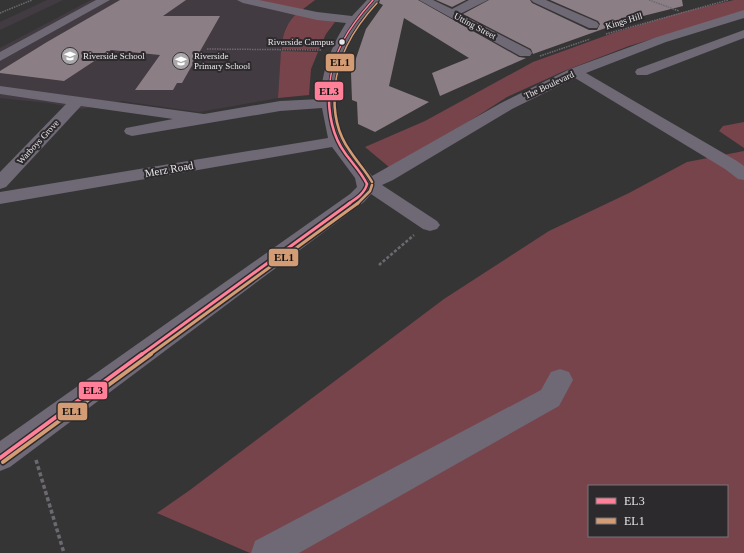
<svg xmlns="http://www.w3.org/2000/svg" width="744" height="553" viewBox="0 0 744 553" font-family="'Times New Roman',serif">
  <rect width="100%" height="100%" fill="#363536"/>
  <g fill="#433b42">
    <path d="M47,0H63L0,30V22Z"/>
    <path d="M91,0H315L295,15L286,27L282,42L278,98L199,112L122,101L82,109L48,103L0,98V48Z"/>
  </g>
  <g fill="#78444c" fill-rule="evenodd">
    <path d="M239,0H315L299,12L335,22L326,34L319,49H282C282,35 286,25 295,15Z"/>
    <path d="M734,0H744V11L629,46L564,71L507,97L465,124L389,167L365,147L425,121L533,62L613,33L683,12Z"/>
    <path d="M281,51L318,52L311,69L309,95L278,98Z"/>
    <path d="M744,122V148L719,131L723,126Z"/>
    <path d="M744,151V553H250L157,513L190,490L444,299L549,231L629,193L687,162ZM589,486H727V536H589Z"/>
  </g>
  <g fill="#8c7e85">
    <path d="M120,0H186L163,16H220L182,83H177L173,90H135L160,55L111,50L64,81L0,73V71L47,42Z"/>
    <path d="M380,0H418L519,57L526,58L440,96L432,73L469,58L404,18L389,86L429,102L375,132L358,124L357,102L352,100L351,73L366,29L383,5L379,3Z"/>
    <path d="M436,0H466L452,7Z"/>
    <path d="M489,0H530L532,3L589,30H597L600,24L598,21L550,0H682L683,6L631,19L533,54L531,49L463,14Z"/>
  </g>
  <g fill="none" stroke-linecap="round" stroke-linejoin="round">
    <g stroke="#6d6971" stroke-width="1.5" stroke-dasharray="1.5 1" stroke-linecap="butt">
      <path d="M649,0L679,11"/>
      <path d="M0,13L32,0"/>
      <path d="M606,34L728,0"/>
      <path d="M207,49L322,50"/>
      <path d="M540,56L590,39"/>
    </g>
    <path stroke="#6d6971" stroke-width="2.5" stroke-dasharray="3 2" stroke-linecap="butt" d="M379,265L414,235"/>
    <path stroke="#6d6971" stroke-width="3.5" stroke-dasharray="4 2.5" stroke-linecap="butt" d="M36,460L64,553"/>
    <g fill="#6f6875" fill-rule="evenodd">
      <path d="M96,0H110L0,61V52Z"/>
      <path d="M237,0H259L317,12L352,16L367,0H379C372,9 363,16 357,26C336,59 328,108 347,144C354,156 364,165 372,176L501,103L570,69L657,37L744,10V18L666,42L586,73L737,161L744,166V180L738,179L725,169L575,78L512,109L393,180L382,185L437,221L440,225L437,229L430,231L423,229L371,194L364,202L10,467L0,471V441L350,194L357,187L355,178L332,147L0,204V192L328,138L322,108L280,111L132,136L126,134L124,131L126,128L173,119L81,106L6,187L0,189V172L66,104L0,94V86L204,114L280,101L321,99C321,72 332,45 346,23L317,20L243,3Z"/>
      <path d="M419,0H433L452,9L469,0H488L460,14L530,50L532,53L530,56H520Z"/>
      <path d="M531,0H546L597,22L599,25L597,28H589L533,2Z"/>
      <path d="M744,30V38L647,75H637L635,72L637,69Z"/>
      <path d="M560,369L569,372L573,380L559,406L299,553H251L255,541L541,390L551,372Z"/>
    </g>
    <g stroke="#2d2a2d" stroke-width="3">
      <path id="bus-1-far3" d="M329,89C332,52 349,27 373,0"/>
    </g>
    <g stroke="#2d2a2d" stroke-width="5">
      <g id="bus-1-far2">
        <path d="M329,88C328,111 331,134 345,153C353,164 361,172 367,184"/>
        <path d="M348,204C356,199 365,193 367,184"/>
      </g>
    </g>
    <g stroke="#2d2a2d" stroke-width="6">
      <path id="bus-1-far1" d="M141,355L350,203"/>
    </g>
    <g stroke="#2d2a2d" stroke-width="7">
      <path id="bus-1" d="M0,458L142,354"/>
    </g>
    <g stroke="#2d2a2d" stroke-width="3">
      <path id="bus-2-far3" d="M335,89C337,55 355,27 377,3"/>
    </g>
    <g stroke="#2d2a2d" stroke-width="5">
      <g id="bus-2-far2">
        <path d="M335,88C333,110 336,132 350,151C357,162 366,171 372,182"/>
        <path d="M357,204L370,191L372,185"/>
      </g>
    </g>
    <g stroke="#2d2a2d" stroke-width="6">
      <path id="bus-2-far1" d="M149,355L358,203"/>
    </g>
    <g stroke="#2d2a2d" stroke-width="7">
      <path id="bus-2" d="M3,462L151,354"/>
    </g>
    <use href="#bus-1-far3" stroke="#ff8098" stroke-width="1.5"/>
    <use href="#bus-1-far2" stroke="#ff8098" stroke-width="2.5"/>
    <use href="#bus-1-far1" stroke="#ff8098" stroke-width="3"/>
    <use href="#bus-1" stroke="#ff8098" stroke-width="4"/>
    <use href="#bus-2-far3" stroke="#d39c74" stroke-width="1.5"/>
    <use href="#bus-2-far2" stroke="#d39c74" stroke-width="2.5"/>
    <use href="#bus-2-far1" stroke="#d39c74" stroke-width="3"/>
    <use href="#bus-2" stroke="#d39c74" stroke-width="4"/>
  </g>
  <defs>
    <g id="school-disc" transform="scale(0.9)"><circle r="9.5" fill="#aaa8aa" stroke="#2d2a2d"/><path d="M0-5L7-2L0 1L-7-2ZM-4 1L0 2.5L4 1V4Q0 6-4 4Z" fill="#fff"/></g>
  </defs>
  <g fill-rule="evenodd">
    <use href="#school-disc" x="70" y="56"/>
    <use href="#school-disc" x="181" y="61"/>
  </g>
  <circle fill="#e8e6e8" stroke="#2d2a2d" stroke-width="1.5" cx="342" cy="42" r="3.5"/>
  <g text-anchor="middle" dominant-baseline="central" stroke-width="4" stroke-linejoin="round" paint-order="stroke">
    <g font-size="9" fill="#e8e6e8" stroke="#2d2a2d">
      <text transform="translate(624 21) rotate(-17)">Kings Hill</text>
      <text transform="translate(475 26) rotate(28)">Utting Street</text>
      <text transform="translate(549 85) rotate(-25)">The Boulevard</text>
      <text transform="translate(38 142) rotate(-47)">Warboys Grove</text>
    </g>
    <g font-size="9" fill="#e8e6e8" stroke="#2d2a2d" text-anchor="end">
      <text x="334" y="42">Riverside Campus</text>
    </g>
    <g font-size="9" fill="#e8e6e8" stroke="#2d2a2d" text-anchor="start">
      <text x="83" y="56">Riverside School</text>
      <text x="194" y="56">Riverside<tspan x="194" dy="10">Primary School</tspan></text>
    </g>
    <g font-size="11" fill="#e8e6e8" stroke="#2d2a2d">
      <text transform="translate(169 169) rotate(-10)">Merz Road</text>
    </g>
  </g>
  <g stroke="#2d2a2d" stroke-width="1.5">
    <rect x="325" y="53" width="30" height="19" rx="4" fill="#d39c74"/>
    <rect x="314" y="81" width="30" height="20" rx="4" fill="#ff8098"/>
    <rect x="268" y="248" width="31" height="19" rx="4" fill="#d39c74"/>
    <rect x="78" y="381" width="30" height="19" rx="4" fill="#ff8098"/>
    <rect x="57" y="402" width="31" height="19" rx="4" fill="#d39c74"/>
  </g>
  <g font-size="11" text-anchor="middle" font-weight="bold" fill="#111">
    <text x="340" y="66">EL1</text>
    <text x="329" y="95">EL3</text>
    <text x="284" y="261">EL1</text>
    <text x="93" y="394">EL3</text>
    <text x="72" y="415">EL1</text>
  </g>
  <rect x="588" y="485" width="140" height="52" fill="#2d2a2d" stroke="#787578"/>
  <rect x="596" y="498" width="20" height="6" fill="#ff8098" stroke="#787578"/>
  <text x="624" y="505" font-size="12" fill="#e8e6e8">EL3</text>
  <rect x="596" y="518" width="20" height="6" fill="#d39c74" stroke="#787578"/>
  <text x="624" y="525" font-size="12" fill="#e8e6e8">EL1</text>
</svg>
